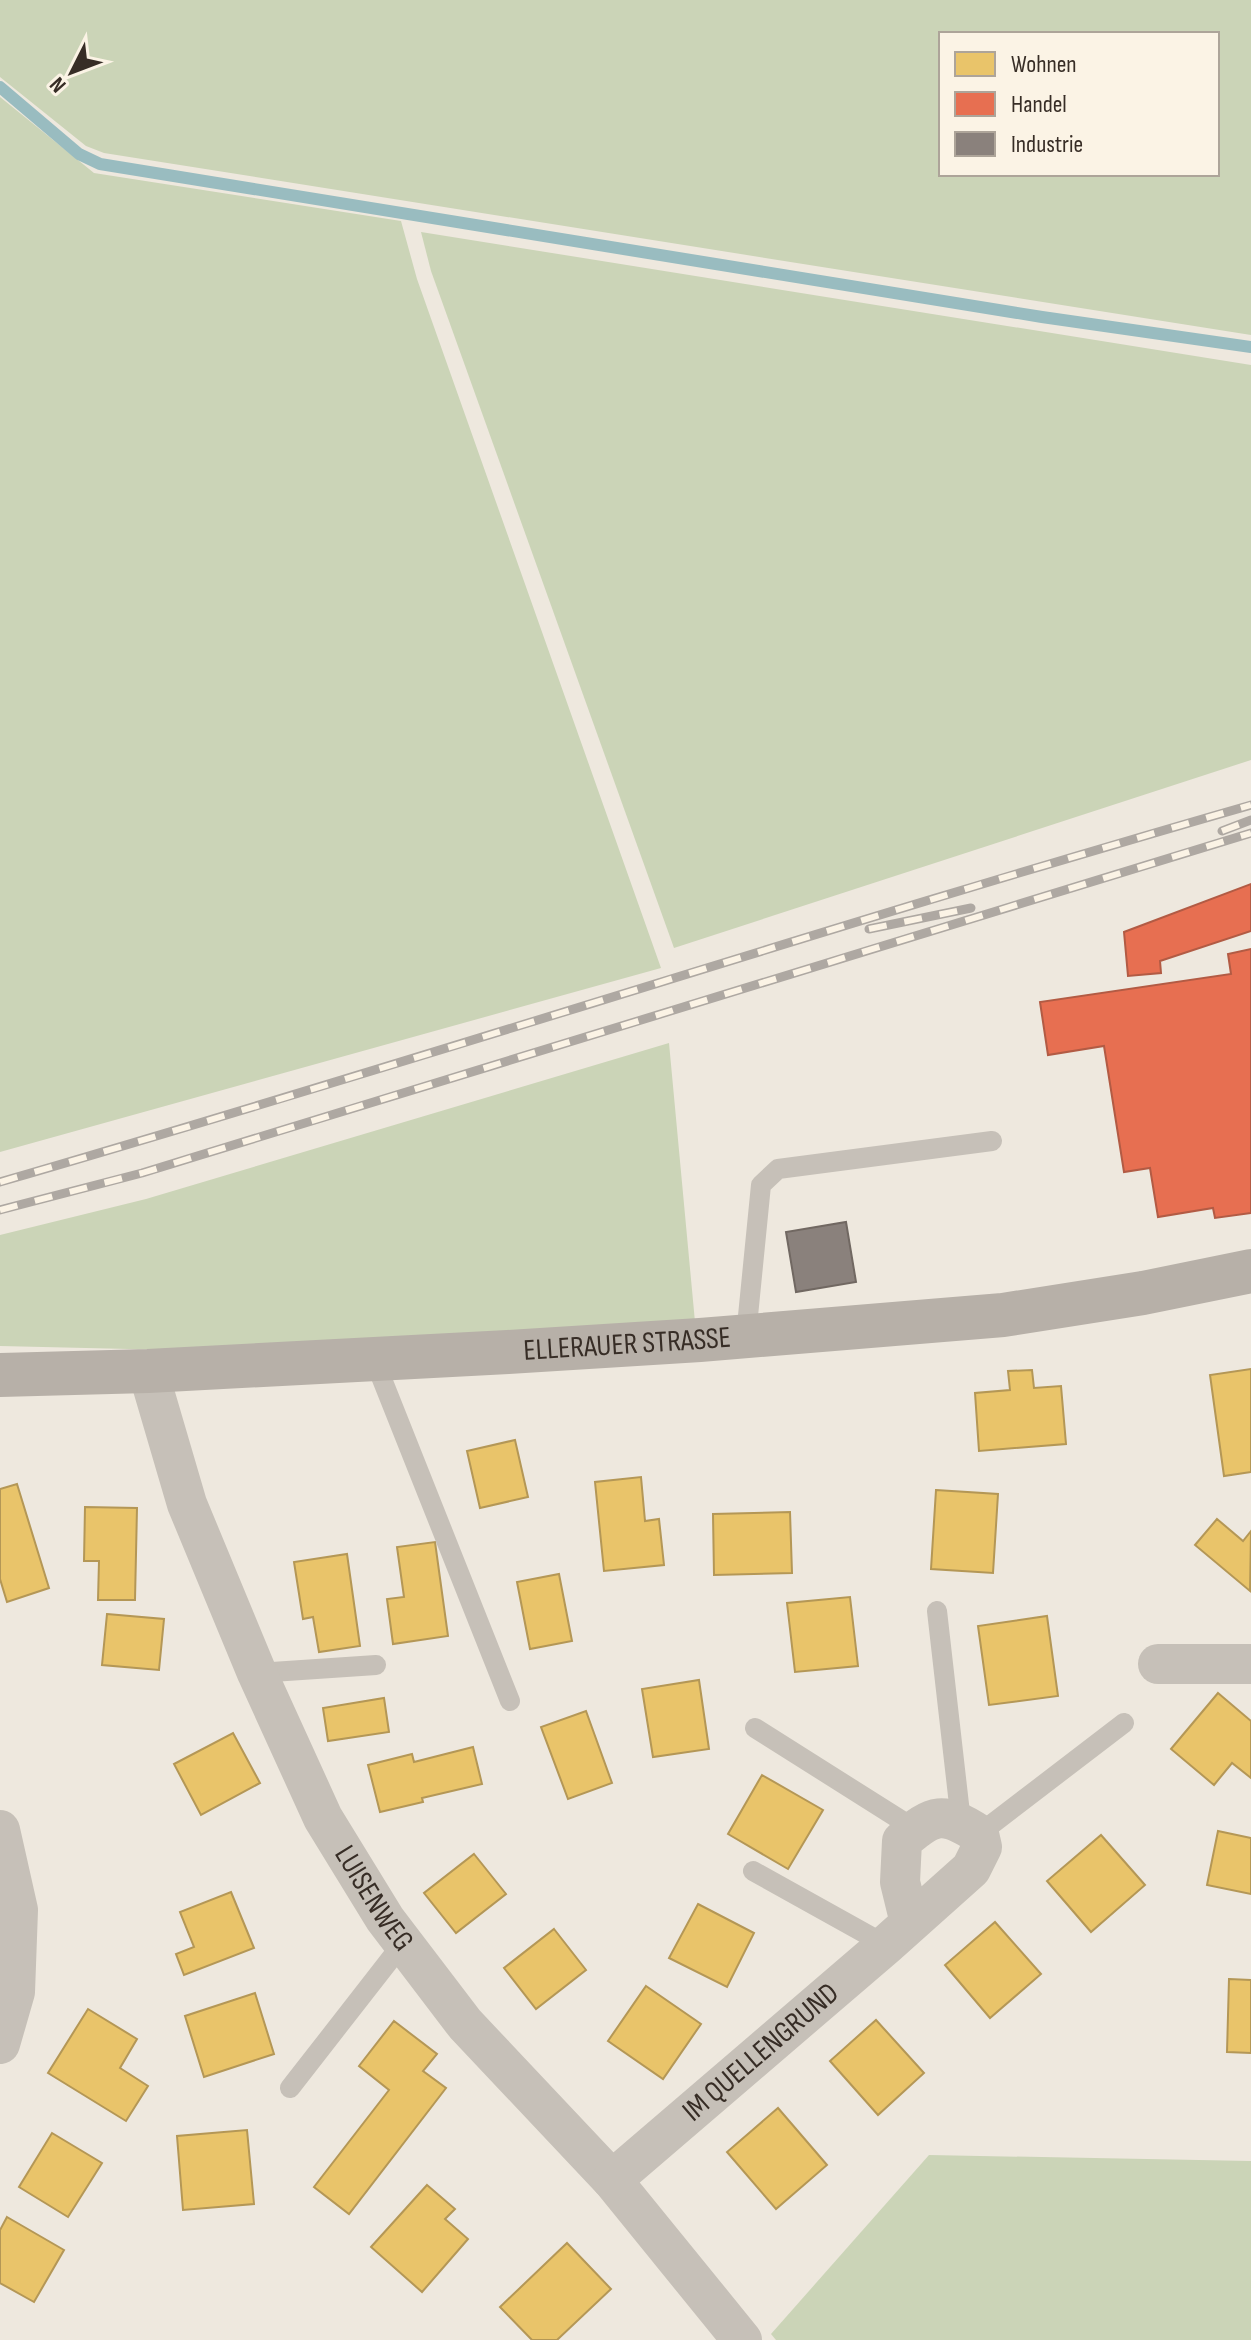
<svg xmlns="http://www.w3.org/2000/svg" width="1251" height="2340" viewBox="0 0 1251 2340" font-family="'Sofia Sans Condensed',sans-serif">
  <rect width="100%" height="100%" fill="#eee8de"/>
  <g fill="#cbd4b7" fill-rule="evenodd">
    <path d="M0,0H1251V335L104,153L86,146L0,77ZM941,34H1217V174H941Z"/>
    <path d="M0,97L94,173L401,221L417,279L661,968L0,1152Z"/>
    <path d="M421,232L1251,365V760L674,948L431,271Z"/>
    <path d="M669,1043L695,1322L172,1350L0,1346V1235L146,1199Z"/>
    <path d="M929,2155L1251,2161V2340H776L771,2334Z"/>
  </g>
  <g fill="#e9c46a" stroke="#b49756" stroke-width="2">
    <path d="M1251,1369V1472L1224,1476L1210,1375Z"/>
    <path d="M1032,1370L1034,1388L1061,1386L1066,1444L979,1451L975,1393L1010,1390L1008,1371Z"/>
    <path d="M515,1440L528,1497L480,1508L467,1451Z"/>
    <path d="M641,1477L645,1521L659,1519L664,1565L604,1571L595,1482Z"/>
    <path d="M17,1484L49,1588L7,1602L0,1579V1489Z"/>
    <path d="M936,1490L998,1494L993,1573L931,1569Z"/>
    <path d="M85,1507L137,1508L135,1600H98L99,1561H84Z"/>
    <path d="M790,1512L792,1573L714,1575L713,1514Z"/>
    <path d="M1217,1519L1243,1541L1251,1531L1250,1591L1195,1545Z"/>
    <path d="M435,1542L448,1636L393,1644L387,1599L404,1597L397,1547Z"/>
    <path d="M347,1554L360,1646L319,1652L313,1617L303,1619L294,1562Z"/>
    <path d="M559,1574L572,1641L530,1649L517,1582Z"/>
    <path d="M850,1597L858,1666L795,1672L787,1603Z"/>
    <path d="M107,1614L164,1619L159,1670L102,1665Z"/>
    <path d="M1047,1616L1058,1696L989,1705L978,1626Z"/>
    <path d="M699,1680L709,1749L653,1757L642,1689Z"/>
    <path d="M1218,1693L1251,1721V1778L1232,1763L1214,1785L1171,1749Z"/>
    <path d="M384,1698L389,1732L328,1741L323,1708Z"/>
    <path d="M586,1711L612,1783L568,1799L541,1727Z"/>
    <path d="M233,1733L260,1783L201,1815L174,1764Z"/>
    <path d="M473,1747L482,1784L422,1798L423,1802L380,1812L368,1765L412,1754L414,1762Z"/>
    <path d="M762,1775L823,1810L788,1869L728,1834Z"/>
    <path d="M1218,1831L1251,1838V1894L1207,1885Z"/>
    <path d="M1101,1835L1145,1885L1091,1932L1047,1881Z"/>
    <path d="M474,1854L506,1894L456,1933L424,1893Z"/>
    <path d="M231,1892L254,1948L184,1975L176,1954L194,1947L180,1912Z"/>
    <path d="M698,1904L754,1933L727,1987L669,1958Z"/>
    <path d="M995,1922L1041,1974L990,2018L945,1965Z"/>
    <path d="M554,1929L586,1970L536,2009L504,1968Z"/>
    <path d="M1229,1979L1251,1980V2053L1227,2052Z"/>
    <path d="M646,1986L701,2024L663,2079L608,2041Z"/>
    <path d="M255,1993L274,2054L204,2077L185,2016Z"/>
    <path d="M88,2009L137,2039L120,2068L148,2086L126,2121L48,2073Z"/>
    <path d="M876,2020L924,2073L878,2115L830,2061Z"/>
    <path d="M394,2021L437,2054L423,2071L446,2088L349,2214L314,2187L389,2090L359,2066Z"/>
    <path d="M778,2108L827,2165L776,2209L727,2152Z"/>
    <path d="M247,2130L254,2204L183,2210L177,2136Z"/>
    <path d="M52,2133L102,2163L68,2217L19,2187Z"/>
    <path d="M427,2185L455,2209L445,2219L468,2239L422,2292L371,2247Z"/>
    <path d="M7,2217L64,2250L34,2302L0,2283V2230Z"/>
    <path d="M567,2243L611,2289L557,2340H532L500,2307Z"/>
  </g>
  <g fill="#e76f51" stroke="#b25b44" stroke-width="2">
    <path d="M1251,884V931L1160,961L1161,973L1128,976L1124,932Z"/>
    <path d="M1251,949V1213L1215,1218L1213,1208L1158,1217L1150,1168L1124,1172L1104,1046L1048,1055L1040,1002L1231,974L1228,954Z"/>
  </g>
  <path fill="#8a817c" stroke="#716862" stroke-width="2" d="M846,1222L856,1282L796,1292L786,1232Z"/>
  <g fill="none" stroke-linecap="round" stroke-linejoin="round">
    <path stroke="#99bcc0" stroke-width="12" d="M0,87L79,154L100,164L1042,317L1251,347"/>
    <g stroke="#c6c0b8" stroke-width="20">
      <path d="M746,1336L761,1185L778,1169L992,1141"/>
      <path d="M374,1359L510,1701"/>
      <path d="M937,1611L961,1822"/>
      <path d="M257,1673L376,1665"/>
      <path d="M755,1728L915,1829"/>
      <path d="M979,1834L1124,1723"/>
      <path d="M753,1871L886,1945"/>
      <path d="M290,2088L403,1943"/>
    </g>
    <g stroke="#c6c0b8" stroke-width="40">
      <path id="s1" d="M148,1371L187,1504L257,1673L323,1818L385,1919L465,2024L612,2180L742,2340"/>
      <path d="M1158,1664H1251"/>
      <path d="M0,1830L18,1910L15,1992L0,2044"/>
      <path id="s2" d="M612,2180L886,1945L971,1869L982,1847L979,1834C943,1811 934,1813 902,1841L900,1882L910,1923"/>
    </g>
    <path stroke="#b7b0a8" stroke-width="44" id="s3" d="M0,1375L148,1371L508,1352L700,1340L1003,1315L1143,1293L1251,1271"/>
    <g stroke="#aea8a2" stroke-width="9">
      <g id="rail">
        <path d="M1222,831L1251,820"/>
        <path d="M869,929L971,908"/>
        <path d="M0,1182C418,1061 832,925 1251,805"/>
        <path d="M0,1210L142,1173L1251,833"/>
      </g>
    </g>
    <use href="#rail" stroke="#fbf3e5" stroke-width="6" stroke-dasharray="18" stroke-linecap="butt"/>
  </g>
  <g text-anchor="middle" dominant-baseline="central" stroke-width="8" stroke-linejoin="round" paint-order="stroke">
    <g font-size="30" fill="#372d26" stroke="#fbf3e5">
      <text stroke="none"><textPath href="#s3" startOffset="628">ELLERAUER STRASSE</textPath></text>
      <text stroke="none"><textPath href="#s1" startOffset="576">LUISENWEG</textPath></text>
      <text stroke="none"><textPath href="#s2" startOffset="196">IM QUELLENGRUND</textPath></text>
    </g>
  </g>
  <rect x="939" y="32" width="280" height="144" fill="#fbf3e5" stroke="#ada499" stroke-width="2"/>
  <rect x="955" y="52" width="40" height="24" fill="#e9c46a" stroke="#ada499" stroke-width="2"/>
  <text x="1011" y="72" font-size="24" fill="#372d26">Wohnen</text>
  <rect x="955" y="92" width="40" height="24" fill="#e76f51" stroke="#ada499" stroke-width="2"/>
  <text x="1011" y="112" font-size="24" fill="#372d26">Handel</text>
  <rect x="955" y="132" width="40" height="24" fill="#8a817c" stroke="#ada499" stroke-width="2"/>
  <text x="1011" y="152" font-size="24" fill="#372d26">Industrie</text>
  <g transform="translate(72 72) rotate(228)" stroke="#fbf3e5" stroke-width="6" paint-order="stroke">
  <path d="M0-6L14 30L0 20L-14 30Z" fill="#372d26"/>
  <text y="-12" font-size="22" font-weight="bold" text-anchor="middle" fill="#372d26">N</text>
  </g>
</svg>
